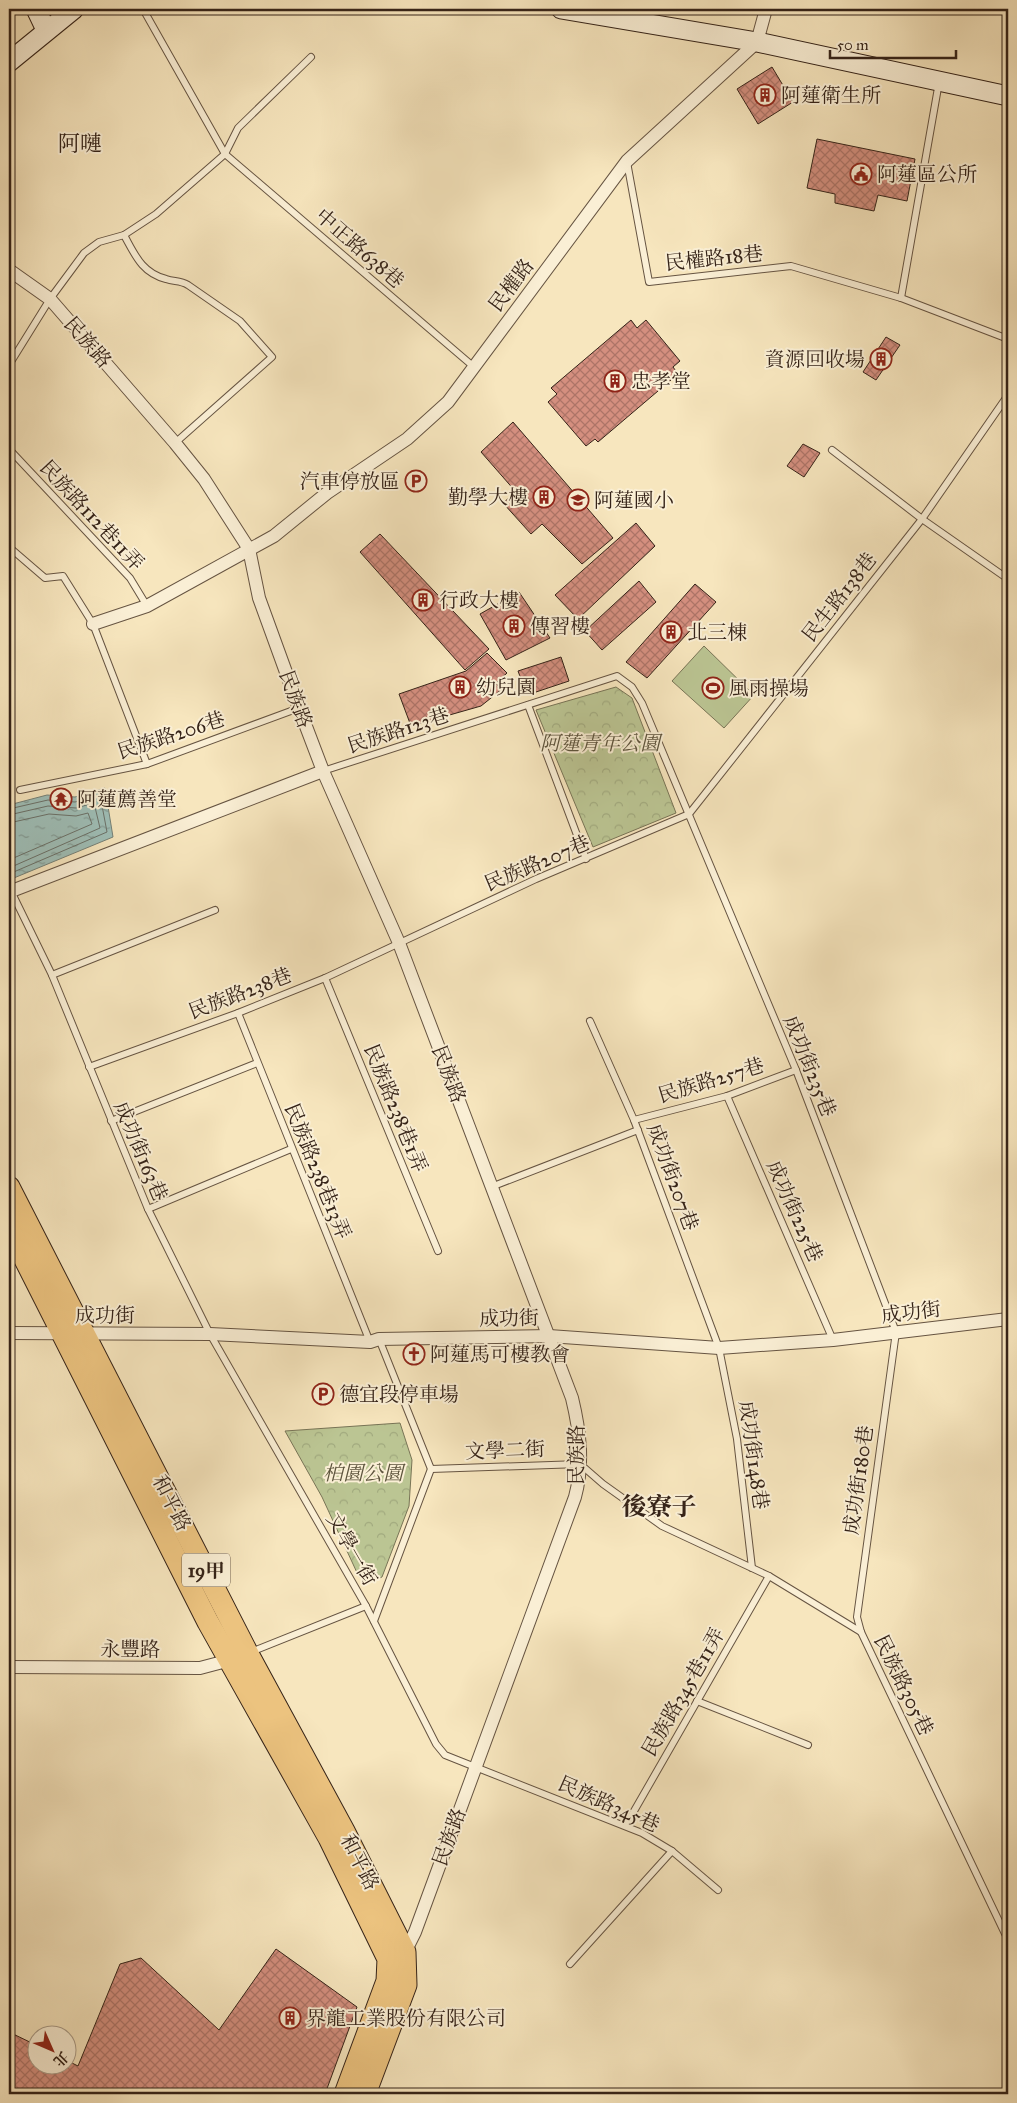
<svg xmlns="http://www.w3.org/2000/svg" width="1017" height="2103" viewBox="0 0 1017 2103" font-family="'IM FELL Great Primer','Noto Serif TC',serif">
  <defs>
    <pattern id="forest-crowns" width="20" height="18" patternUnits="userSpaceOnUse" patternTransform="scale(1.25)"><rect width="20" height="18" fill="#bbc593"/><path d="M2 6a3 3 0 1 1 6 0M12 15a3 3 0 1 1 6 0" fill="none" stroke="#a1a97e"/></pattern>
    <pattern id="water-ripples" width="26" height="14" patternUnits="userSpaceOnUse" patternTransform="scale(1.25)"><rect width="26" height="14" fill="#9ebeb7"/><path d="M2 4q2-2 4 0t4 0M15 11q2-2 4 0t4 0" fill="none" stroke="#829a94"/></pattern>
    <pattern id="building-cross-hatch" width="8" height="8" patternUnits="userSpaceOnUse" patternTransform="scale(1.25)"><rect width="8" height="8" fill="#d48f7f"/><path d="M0 0l8 8M0 8l8-8" fill="none" stroke="#ad7467"/></pattern>
  </defs>
  <rect width="100%" height="100%" fill="#f7e6be"/>
  <filter id="stains"><feTurbulence type="fractalNoise" baseFrequency=".004" numOctaves="4"/><feColorMatrix values="0 0 0 0 .2 0 0 0 0 .09 0 0 0 0 .02 0 0 0 .5 -.17"/></filter>
  <radialGradient id="worn" r=".72"><stop offset=".6" stop-color="#630" stop-opacity="0"/><stop offset="1" stop-color="#630" stop-opacity=".3"/></radialGradient>
  <path fill="#bbc593" stroke="#787456" d="M704,646L754,695L724,728L672,681Z"/>
  <g fill="url(#forest-crowns)" stroke="#787456">
    <path d="M616,687L632,698L676,813L593,847L536,710Z"/>
    <path d="M400,1423L412,1460L409,1506L382,1577L370,1582L359,1577L322,1497L285,1431Z"/>
  </g>
  <path fill="url(#water-ripples)" stroke="#748077" d="M105,788L113,837L9,880V805L47,795L75,797Z"/>
  <g fill="none" stroke-linecap="round" stroke-linejoin="round">
    <g stroke="#6a7068" stroke-width="1">
      <path d="M9,809L48,800L75,802L100,795L107,832L9,874"/>
      <path d="M9,815L48,806L76,808L94,803L100,828L9,868"/>
      <path d="M9,823L49,814L76,816L88,813L92,824L9,860"/>
    </g>
  </g>
  <g fill="url(#building-cross-hatch)" stroke="#352318">
    <path d="M772,67L793,102L758,124L737,89Z"/>
    <path d="M817,139L915,159L907,201L878,195L874,211L835,203V194L807,188Z"/>
    <path d="M631,320L637,328L646,320L680,361L673,367L678,374L598,442L595,439L586,446L548,402L557,394L551,388Z"/>
    <path d="M886,337L900,345L876,380L863,372Z"/>
    <path d="M513,422L613,538L582,564L542,524L531,534L503,503L516,492L481,452Z"/>
    <path d="M803,444L820,453L804,477L787,466Z"/>
    <path d="M636,523L655,546L578,619L555,595Z"/>
    <path d="M380,534L489,649L465,670L360,552Z"/>
    <path d="M639,581L656,602L602,650L585,631Z"/>
    <path d="M695,584L716,602L647,678L626,662Z"/>
    <path d="M519,592L550,638L506,660L480,614Z"/>
    <path d="M487,653L507,673L496,683L501,690L481,706L411,726L399,694L466,671Z"/>
    <path d="M561,657L569,681L527,695L518,671Z"/>
    <path d="M9,712L13,763H9Z"/>
    <path d="M276,1949L357,2007L325,2094H9V2032L38,2046V2066H68V2061L78,2066L120,1964L141,1958L219,2030Z"/>
  </g>
  <g fill="none" stroke-linecap="round" stroke-linejoin="round">
    <g stroke="#665442" stroke-width="8">
      <g id="lane">
        <path d="M143,9L225,154L474,367"/>
        <path d="M627,162L649,282L791,266L901,298L1008,339"/>
        <path d="M124,235C135,255 142,273 166,279C174,282 180,280 188,285L240,321L272,357L175,443"/>
        <path d="M901,298L939,82"/>
        <path d="M9,365L50,299L84,253L99,242L124,235L156,214L225,154L238,128L311,57"/>
        <path d="M9,449L130,578L147,606"/>
        <path d="M832,450L922,519L1008,579"/>
        <path d="M9,547L45,578L63,576L93,624L147,764"/>
        <path d="M528,705L586,859"/>
        <path d="M323,771L617,676L632,687L642,703L796,1070L896,1332L857,1617L861,1632L1008,1940"/>
        <path d="M20,790L147,764L299,708"/>
        <path d="M11,891L52,975L148,1209L210,1334L366,1606L436,1744L445,1755L455,1759L642,1833L672,1851L718,1890"/>
        <path d="M52,975L215,910"/>
        <path d="M325,978L438,1251"/>
        <path d="M238,1013L370,1342"/>
        <path d="M590,1021L634,1120L719,1348L737,1439L752,1568"/>
        <path d="M89,1067L238,1013L325,978L536,879L689,814L922,519L1008,395"/>
        <path d="M727,1096L833,1340"/>
        <path d="M634,1120L727,1096L796,1070"/>
        <path d="M111,1121L257,1063"/>
        <path d="M491,1187L638,1130"/>
        <path d="M148,1209L291,1149"/>
        <path d="M379,1339L431,1469L580,1464L603,1484L662,1526L769,1576L861,1632"/>
        <path d="M374,1621L431,1469"/>
        <path d="M251,1652L366,1606"/>
        <path d="M697,1701L808,1745"/>
        <path d="M626,1825L769,1576"/>
        <path d="M570,1964L672,1851"/>
      </g>
    </g>
    <g stroke="#665442" stroke-width="14">
      <g id="street">
        <path d="M9,270L50,299L175,443L204,479L249,549L259,598L299,708L323,771L399,943L572,1398C580,1431 584,1464 575,1497L415,1932L405,1952L402,1953"/>
        <path d="M93,624L147,606L274,536L327,493L407,439L448,402L627,161L757,42L766,9"/>
        <path d="M9,892L323,771"/>
        <path d="M9,1333L210,1334L370,1342L379,1339L549,1336L719,1348L833,1340L1008,1319"/>
        <path d="M9,1667L200,1668L234,1659"/>
      </g>
    </g>
    <g stroke="#352318" stroke-width="21">
      <g id="secondary">
        <path d="M36,9L46,30"/>
        <path d="M561,9L757,42L1008,96"/>
        <path d="M9,62L74,9"/>
      </g>
    </g>
    <g stroke="#352318" stroke-width="23">
      <g id="primary">
        <path d="M9,1187L248,1654L344,1831L405,1952L406,1985L365,2094"/>
        <path d="M9,1228L208,1622L329,1838L388,1959L387,1981L345,2094"/>
      </g>
    </g>
    <use href="#lane" stroke="#faefd5" stroke-width="6"/>
    <use href="#street" stroke="#faefd5" stroke-width="12"/>
    <use href="#secondary" stroke="#faefd5" stroke-width="19"/>
    <use href="#primary" stroke="#ecc37f" stroke-width="21"/>
  </g>
  <defs>
    <g id="building-ring" transform="scale(1.125)"><circle r="9.5" fill="#faefd5" stroke="#8f2418" stroke-width="1.5"/><path d="M-4-6H4V6H1V3H-1V6H-4ZM-2.5-4.3h1.7v1.8h-1.7ZM.8-4.3h1.7v1.8H.8ZM-2.5-1h1.7V.8h-1.7ZM.8-1h1.7V.8H.8Z" fill="#8f2418"/></g>
    <g id="civic-ring" transform="scale(1.125)"><circle r="9.5" fill="#faefd5" stroke="#8f2418" stroke-width="1.5"/><path d="M-.6-6.5H3V-4.5H.6V-3L4-1V1h2V6H-6V1h2V-1L-.6-3ZM-1.2 2.5V6h2.4V2.5Z" fill="#8f2418"/></g>
    <g id="parking-ring" transform="scale(1.125)"><circle r="9.5" fill="#faefd5" stroke="#8f2418" stroke-width="1.5"/><path d="M-3.5-5.5H1a3.5 3.5 0 0 1 0 7H-1V5.5H-3.5ZM-1-3.4V-.6H.8a1.4 1.4 0 0 0 0-2.8Z" fill="#8f2418"/></g>
    <g id="school-ring" transform="scale(1.125)"><circle r="9.5" fill="#faefd5" stroke="#8f2418" stroke-width="1.5"/><path d="M0-5L7-2L0 1L-7-2ZM-4 1L0 2.5L4 1V4Q0 6-4 4Z" fill="#8f2418"/></g>
    <g id="stadium-ring" transform="scale(1.125)"><circle r="9.5" fill="#faefd5" stroke="#8f2418" stroke-width="1.5"/><path d="M0-5a6.5 5 0 1 0 0 10a6.5 5 0 1 0 0-10ZM-3.5-1.8h7v3.6h-7Z" fill="#8f2418"/></g>
    <g id="temple-ring" transform="scale(1.125)"><circle r="9.5" fill="#faefd5" stroke="#8f2418" stroke-width="1.5"/><path d="M0-6L5-2H3V0L6.5 2.5H4V6H1.5V3h-3V6H-4V2.5H-6.5L-3 0V-2H-5Z" fill="#8f2418"/></g>
    <g id="church-ring" transform="scale(1.125)"><circle r="9.5" fill="#faefd5" stroke="#8f2418" stroke-width="1.5"/><path d="M-1.2-6h2.4v3.5h3.3v2.4h-3.3V6h-2.4V-.1h-3.3v-2.4h3.3Z" fill="#8f2418"/></g>
  </defs>
  <g fill-rule="evenodd">
    <use href="#building-ring" x="765" y="95"/>
    <use href="#civic-ring" x="861" y="174"/>
    <use href="#building-ring" x="881" y="359"/>
    <use href="#building-ring" x="615" y="381"/>
    <use href="#parking-ring" x="416" y="481"/>
    <use href="#building-ring" x="544" y="497"/>
    <use href="#school-ring" x="578" y="500"/>
    <use href="#building-ring" x="423" y="600"/>
    <use href="#building-ring" x="514" y="626"/>
    <use href="#building-ring" x="671" y="632"/>
    <use href="#building-ring" x="460" y="687"/>
    <use href="#stadium-ring" x="713" y="688"/>
    <use href="#temple-ring" x="61" y="799"/>
    <use href="#church-ring" x="414" y="1354"/>
    <use href="#parking-ring" x="323" y="1394"/>
    <use href="#building-ring" x="290" y="2018"/>
  </g>
  <g text-anchor="middle" dominant-baseline="central" stroke-width="4" stroke-linejoin="round" paint-order="stroke">
    <rect fill="#faefd5" stroke="#706051" stroke-width="1" x="182" y="1553.5" width="48" height="33" rx="4"/>
    <g font-size="19" font-weight="bold" fill="#352318">
      <text x="206" y="1570">19甲</text>
    </g>
    <g font-size="20" fill="#352318" stroke="#faefd5" text-anchor="start">
      <text x="781" y="95">阿蓮衛生所</text>
      <text x="877" y="174">阿蓮區公所</text>
      <text x="865" y="359" text-anchor="end">資源回收場</text>
      <text x="631" y="381">忠孝堂</text>
      <text x="400" y="481" text-anchor="end">汽車停放區</text>
      <text x="528" y="497" text-anchor="end">勤學大樓</text>
      <text x="594" y="500">阿蓮國小</text>
      <text x="439" y="600">行政大樓</text>
      <text x="530" y="626">傳習樓</text>
      <text x="687" y="632">北三棟</text>
      <text x="476" y="687">幼兒園</text>
      <text x="729" y="688">風雨操場</text>
      <text x="77" y="799">阿蓮薦善堂</text>
      <text x="430" y="1354">阿蓮馬可樓教會</text>
      <text x="339" y="1394">德宜段停車場</text>
      <text x="306" y="2018">界龍工業股份有限公司</text>
    </g>
    <g font-size="20" fill="#352318" stroke="#faefd5">
      <text transform="translate(360 248) rotate(41)">中正路638巷</text>
      <text transform="translate(714 258) rotate(-6)">民權路18巷</text>
      <text transform="translate(511 285) rotate(-53)">民權路</text>
      <text transform="translate(88 342) rotate(49)">民族路</text>
      <text transform="translate(92 515) rotate(47)">民族路112巷11弄</text>
      <text transform="translate(839 597) rotate(-52)">民生路138巷</text>
      <text transform="translate(296 699) rotate(70)">民族路</text>
      <text transform="translate(398 730) rotate(-18)">民族路123巷</text>
      <text transform="translate(171 735) rotate(-18)">民族路206巷</text>
      <text transform="translate(537 863) rotate(-23)">民族路207巷</text>
      <text transform="translate(240 993) rotate(-21)">民族路238巷</text>
      <text transform="translate(810 1066) rotate(68)">成功街235巷</text>
      <text transform="translate(449 1074) rotate(69)">民族路</text>
      <text transform="translate(711 1080) rotate(-17)">民族路257巷</text>
      <text transform="translate(396 1108) rotate(68)">民族路238巷1弄</text>
      <text transform="translate(141 1151) rotate(67)">成功街163巷</text>
      <text transform="translate(318 1171) rotate(68)">民族路238巷13弄</text>
      <text transform="translate(673 1177) rotate(70)">成功街207巷</text>
      <text transform="translate(795 1211) rotate(66)">成功街225巷</text>
      <text transform="translate(911 1312) rotate(-7)">成功街</text>
      <text x="105" y="1315">成功街</text>
      <text transform="translate(509 1318) rotate(-1)">成功街</text>
      <text transform="translate(505 1450) rotate(-2)">文學二街</text>
      <text transform="translate(576 1455) rotate(-90)">民族路</text>
      <text transform="translate(754 1455) rotate(82)">成功街148巷</text>
      <text transform="translate(858 1480) rotate(-82)">成功街180巷</text>
      <text transform="translate(172 1503) rotate(63)">和平路</text>
      <text transform="translate(352 1549) rotate(60)">文學一街</text>
      <text x="130" y="1649">永豐路</text>
      <text transform="translate(904 1685) rotate(64)">民族路305巷</text>
      <text transform="translate(683 1692) rotate(-60)">民族路345巷11弄</text>
      <text transform="translate(609 1804) rotate(24)">民族路345巷</text>
      <text transform="translate(449 1837) rotate(-70)">民族路</text>
      <text transform="translate(360 1862) rotate(63)">和平路</text>
    </g>
    <g font-size="20" font-style="italic" fill="#5d543d" stroke="#faefd5">
      <text x="600" y="743">阿蓮青年公園</text>
      <text x="363" y="1473">柏園公園</text>
    </g>
    <g font-size="22" fill="#352318" stroke="#faefd5">
      <text x="80" y="143">阿嗹</text>
    </g>
    <g font-size="25" font-weight="bold" fill="#352318" stroke="#faefd5">
      <text x="659" y="1506">後寮子</text>
    </g>
  </g>
  <rect width="1017" height="2103" fill="none" stroke="#f7e6be" stroke-width="30"/>
  <rect x="10" y="10" width="997" height="2083" fill="none" stroke="#352318" stroke-width="2.5"/>
  <rect x="15" y="15" width="987" height="2073" fill="none" stroke="#352318"/>
  <g transform="translate(52 2050) rotate(135)"><circle r="24" fill="#faefd5" stroke="#ab9d89"/>
  <path d="M0-4L9 19L0 12L-9 19Z" fill="#8f2418"/>
  <text y="-8" font-size="14" font-weight="bold" text-anchor="middle" fill="#352318">北</text>
  </g>
  <path d="M830 50v8h126v-8" fill="none" stroke="#352318" stroke-width="2.5"/>
  <text x="837" y="50" font-size="15" fill="#352318" stroke="#faefd5" stroke-width="4" paint-order="stroke">50 m</text>
  <rect width="100%" height="100%" filter="url(#stains)"/>
  <rect width="100%" height="100%" fill="url(#worn)"/>
</svg>
